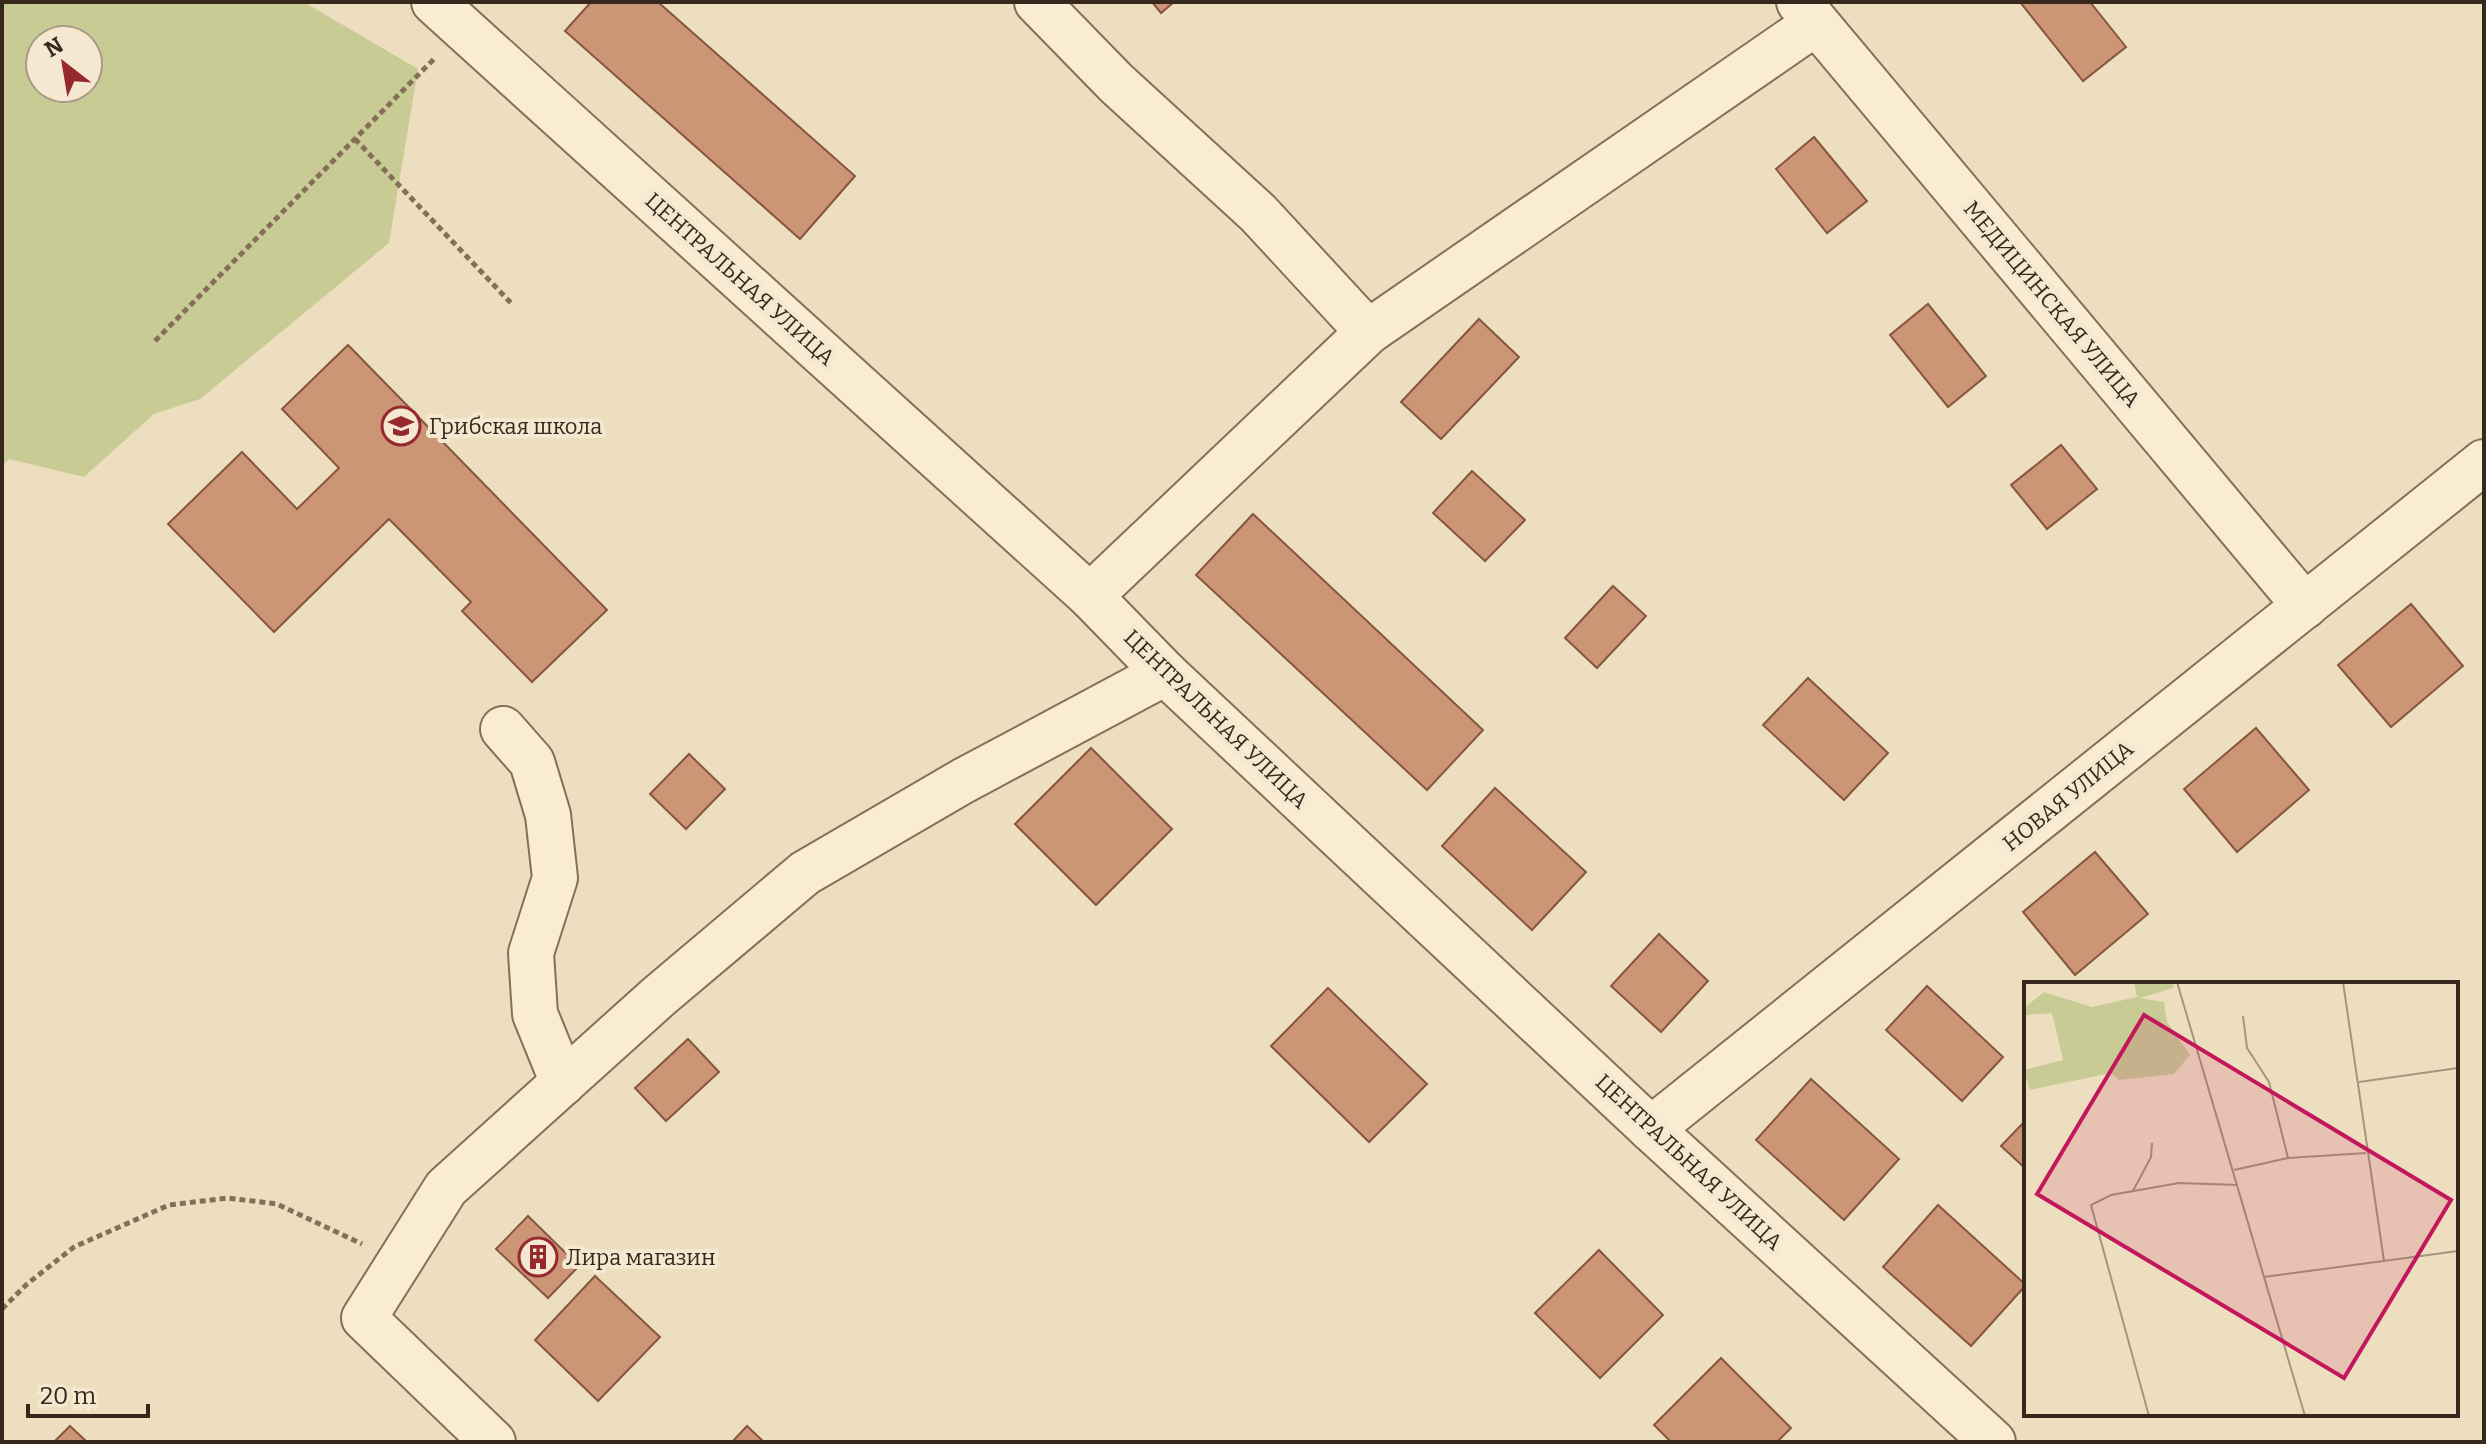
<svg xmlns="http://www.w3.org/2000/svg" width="2486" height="1444" viewBox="0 0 2486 1444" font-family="Bitter,serif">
  <rect width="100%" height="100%" fill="#eedec0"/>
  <path fill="#c8cc94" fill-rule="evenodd" d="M2,2H304L418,69L389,243L200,399L154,414L84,477L9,459L2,466ZM40,40H88V88H40Z"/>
  <g fill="#cc9576" stroke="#86563e" stroke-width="2">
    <path d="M591,2H658L855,176L800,239L565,31Z"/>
    <path d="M1152,2H1174L1161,13Z"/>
    <path d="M2020,2H2090L2126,47L2083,81Z"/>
    <path d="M1814,137L1867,201L1827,233L1776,169Z"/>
    <path d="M1928,304L1986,376L1948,407L1890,335Z"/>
    <path d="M1479,319L1519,357L1441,439L1401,402Z"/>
    <path d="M348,345L607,610L532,682L462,611L471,602L389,519L274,632L168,524L242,452L297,509L339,468L282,409Z"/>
    <path d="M2061,445L2097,489L2047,529L2011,485Z"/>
    <path d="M1472,471L1525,520L1485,561L1433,513Z"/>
    <path d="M1253,514L1483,730L1427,790L1196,575Z"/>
    <path d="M1613,586L1646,616L1597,668L1565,638Z"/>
    <path d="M2411,604L2463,666L2391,727L2338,665Z"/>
    <path d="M1808,678L1888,753L1844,800L1763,725Z"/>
    <path d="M2256,728L2309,790L2237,852L2184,789Z"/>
    <path d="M1091,748L1172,829L1096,905L1015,824Z"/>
    <path d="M689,754L725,789L686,829L650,794Z"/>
    <path d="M1495,788L1586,872L1532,930L1442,846Z"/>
    <path d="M2095,852L2148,914L2075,975L2023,912Z"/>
    <path d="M1659,934L1708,981L1661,1032L1611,986Z"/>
    <path d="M1927,986L2003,1057L1962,1101L1886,1030Z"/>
    <path d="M1328,988L1427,1084L1369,1142L1271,1046Z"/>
    <path d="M688,1039L719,1072L666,1121L635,1088Z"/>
    <path d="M1811,1079L1899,1159L1844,1220L1756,1140Z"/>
    <path d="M2026,1120V1169L2001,1146Z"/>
    <path d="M1938,1205L2026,1285L1971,1346L1883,1267Z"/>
    <path d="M528,1216L579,1266L548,1298L496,1249Z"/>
    <path d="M1599,1250L1663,1315L1600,1378L1535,1313Z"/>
    <path d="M595,1276L660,1337L598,1401L535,1340Z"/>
    <path d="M1721,1358L1791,1428L1777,1442H1671L1654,1425Z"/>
    <path d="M70,1426L87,1442H54Z"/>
    <path d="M747,1426L764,1442H732Z"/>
  </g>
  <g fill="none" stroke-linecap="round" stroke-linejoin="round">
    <g stroke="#876e58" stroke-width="48">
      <g id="minor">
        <path d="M434,2L1090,596L1165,673L1651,1129L1993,1442"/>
        <path d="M1037,2L1116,83L1258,213L1368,332"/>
        <path d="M1799,2L2305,606"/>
        <path d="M1090,596L1368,332L1816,23"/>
        <path d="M503,729L532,762L548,815L555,878L531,953L535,1014L563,1083"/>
        <path d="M1651,1129L2484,462"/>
        <path d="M493,1442L364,1318L446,1188L658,997L805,873L963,781L1165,673"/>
      </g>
    </g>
    <g stroke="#876e58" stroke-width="5" stroke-dasharray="6 4" stroke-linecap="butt">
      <path d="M355,139L511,303"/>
      <path d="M155,341L435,58"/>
      <path d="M2,1309L27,1284L74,1247L169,1205L228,1198L277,1204L362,1244"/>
    </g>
    <use href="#minor" stroke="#f9ecd3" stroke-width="44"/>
  </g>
  <defs>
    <g id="school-ring" transform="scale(2)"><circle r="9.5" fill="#f5e8d0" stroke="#96282f" stroke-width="1.5"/><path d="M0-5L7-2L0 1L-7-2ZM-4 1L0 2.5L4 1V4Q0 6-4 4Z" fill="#96282f"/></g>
    <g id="building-ring" transform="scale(2)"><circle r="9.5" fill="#f5e8d0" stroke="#96282f" stroke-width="1.5"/><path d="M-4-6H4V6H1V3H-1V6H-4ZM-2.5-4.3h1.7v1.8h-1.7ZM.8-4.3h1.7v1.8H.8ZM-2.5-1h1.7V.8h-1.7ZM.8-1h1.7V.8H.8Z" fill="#96282f"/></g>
  </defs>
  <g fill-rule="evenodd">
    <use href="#school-ring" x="401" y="426"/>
    <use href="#building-ring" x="538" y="1257"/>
  </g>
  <g text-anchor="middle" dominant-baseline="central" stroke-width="8" stroke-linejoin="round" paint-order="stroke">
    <g font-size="22" fill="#36281d" stroke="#f5e8d0">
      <text transform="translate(740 279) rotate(42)">ЦЕНТРАЛЬНАЯ УЛИЦА</text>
      <text transform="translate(2052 304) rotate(50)">МЕДИЦИНСКАЯ УЛИЦА</text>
      <text transform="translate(1216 719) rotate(44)">ЦЕНТРАЛЬНАЯ УЛИЦА</text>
      <text transform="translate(2068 796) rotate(-39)">НОВАЯ УЛИЦА</text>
      <text transform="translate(1689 1162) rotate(43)">ЦЕНТРАЛЬНАЯ УЛИЦА</text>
    </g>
    <g font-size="22" fill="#36281d" stroke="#f5e8d0" text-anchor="start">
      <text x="429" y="426">Грибская школа</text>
      <text x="566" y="1257">Лира магазин</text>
    </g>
  </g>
  <g transform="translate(2024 982)">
    <rect width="434" height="434" fill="#eedec0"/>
    <path d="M110,0H148L150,6L116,16L140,20L143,40L166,73L150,92L95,98L87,91L6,108L0,88L39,78L28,31L1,33L0,26L20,10L68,25L113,15Z" fill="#c8cc94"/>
    <path fill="none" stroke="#a4957f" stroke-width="2" d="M153,0L281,434M319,0L360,279M219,34L223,66L245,100L264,176M335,100L434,86M210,188L264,176L342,171M109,209L127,175L128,161M240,295L434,269M125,434L67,223L87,213L155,201L214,203"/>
    <path fill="#c2185b" fill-opacity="0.15" stroke="#c2185b" stroke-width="4" d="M120,33L427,218L320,396L13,212Z"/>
    <rect width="434" height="434" fill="none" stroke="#36281d" stroke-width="4"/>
  </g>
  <rect width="2486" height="1444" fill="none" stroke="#36281d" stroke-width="8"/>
  <g transform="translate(64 64) rotate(329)"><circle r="38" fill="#f5e8d0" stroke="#a99b88" stroke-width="2"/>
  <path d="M0-6L14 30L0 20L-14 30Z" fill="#96282f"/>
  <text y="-12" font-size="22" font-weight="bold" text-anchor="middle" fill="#36281d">N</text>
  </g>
  <path d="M28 1404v12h120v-12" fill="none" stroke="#36281d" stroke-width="4"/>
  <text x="40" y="1404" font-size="24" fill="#36281d" stroke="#f5e8d0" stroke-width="6" paint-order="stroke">20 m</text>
</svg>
